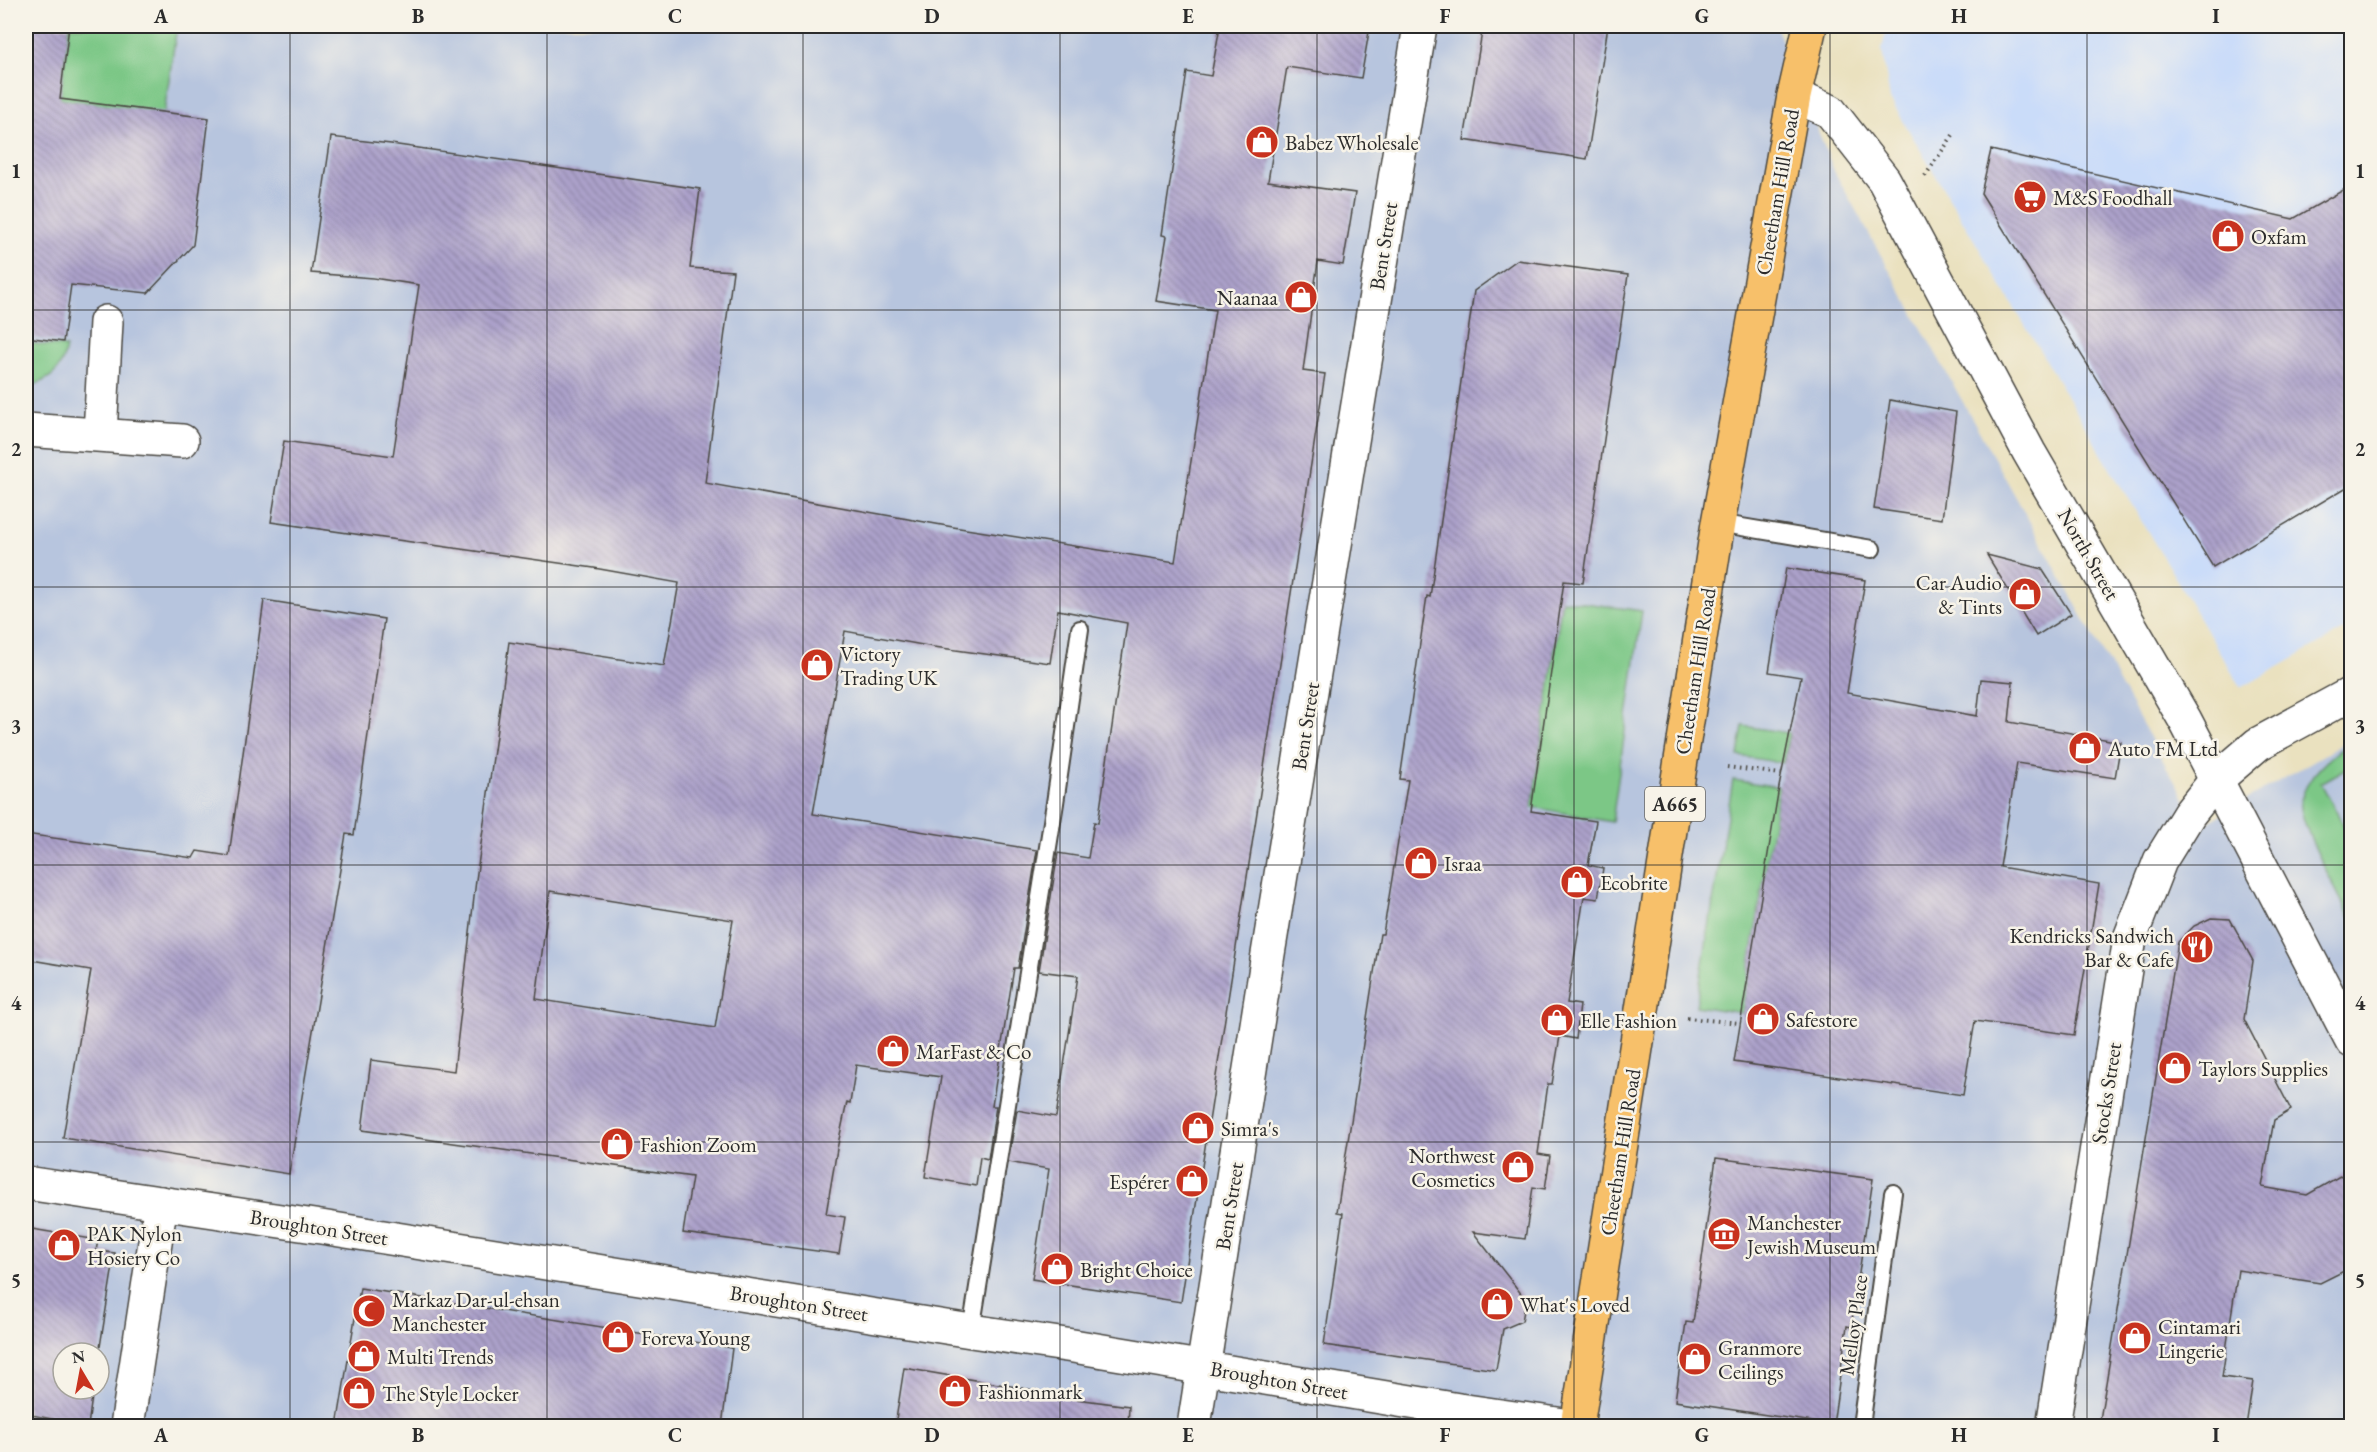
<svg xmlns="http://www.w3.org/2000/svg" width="2377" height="1452" viewBox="0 0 2377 1452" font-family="'EB Garamond',serif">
  <defs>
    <pattern id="building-back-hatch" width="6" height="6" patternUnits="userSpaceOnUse" patternTransform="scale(1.5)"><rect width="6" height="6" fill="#aca1ca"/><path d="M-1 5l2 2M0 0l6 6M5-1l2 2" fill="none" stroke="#8c83a4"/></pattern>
  </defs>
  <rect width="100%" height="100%" fill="#f7f3e8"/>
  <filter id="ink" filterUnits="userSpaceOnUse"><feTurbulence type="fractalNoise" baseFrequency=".0167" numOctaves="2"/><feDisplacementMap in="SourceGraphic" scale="12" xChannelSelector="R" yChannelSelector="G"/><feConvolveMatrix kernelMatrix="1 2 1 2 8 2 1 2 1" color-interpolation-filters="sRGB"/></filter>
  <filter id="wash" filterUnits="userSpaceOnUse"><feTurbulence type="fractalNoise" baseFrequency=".008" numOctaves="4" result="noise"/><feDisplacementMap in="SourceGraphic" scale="24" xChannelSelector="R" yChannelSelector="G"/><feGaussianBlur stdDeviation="1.35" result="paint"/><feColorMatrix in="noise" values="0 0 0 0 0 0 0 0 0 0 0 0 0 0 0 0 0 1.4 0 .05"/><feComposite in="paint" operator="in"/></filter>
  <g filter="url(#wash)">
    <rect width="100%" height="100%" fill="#eae1bf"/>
    <path fill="#cadcf9" d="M1887,26H2351V626L2241,688L1890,99L1882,50Z"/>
    <path fill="#b7c5de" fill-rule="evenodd" d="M26,26H1776L1834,171L2200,827L2351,739V1426H26ZM63,1353H99V1389H63Z"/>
    <g fill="#7bc786" stroke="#537958" stroke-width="1.5">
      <path d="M69,26H177L164,113L60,99Z"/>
      <path d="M26,343L66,347C62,373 49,380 26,388Z"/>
      <path d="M1562,600L1642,611L1612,822L1532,807Z"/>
      <path d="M1743,726L1789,733L1783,763L1738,756Z"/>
      <path d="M2351,742V766L2321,783L2351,839V919C2341,898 2296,820 2301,800C2307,776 2332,755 2351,742Z"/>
      <path d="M1733,780L1779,787L1742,1013L1696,1006Z"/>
    </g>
    <g id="blocks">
      <g fill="url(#building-back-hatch)" fill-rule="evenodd">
        <path d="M26,26H69L60,99L209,118L193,245L148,293L71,285L63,342L26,337Z"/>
        <path d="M1220,26H1370L1361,78L1287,67L1268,181L1355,193L1343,265L1318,261L1303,371L1325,374L1181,1302L1032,1279L1049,1169L1008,1162L1017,1110L1056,1117L1078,976L1039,971L1058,853L1088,858L1094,822L1098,823L1127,623L1058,610L1050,663L934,647L845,631L813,814L1037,850L1018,968H1014L992,1106H996L988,1159L980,1157L976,1186L925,1177L941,1077L856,1065L850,1103L847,1102L837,1149L826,1214L845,1217L839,1254L683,1233L692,1177L362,1130L371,1060L454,1071L476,880L509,642L664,666L679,583L594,568L271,522L284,441L393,456L419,285L373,278L311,273L331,137L391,144L700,189L690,268L733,271L705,483L953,527L1175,562L1215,310L1156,301L1167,236L1162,235L1187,72L1211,76ZM550,891L733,920L715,1028L536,999Z"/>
        <path d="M1483,26H1608L1587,159L1464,140Z"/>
        <path d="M1991,150L2293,219L2352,185V484L2213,567L1981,193Z"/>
        <path d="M1517,260L1628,275L1583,583L1564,581L1531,811L1596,821L1588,865L1603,868L1598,899L1584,897L1567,1003L1580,1005L1576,1039L1560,1036L1552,1084H1548L1538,1154L1550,1156L1545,1189L1533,1187L1525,1239L1473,1232L1526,1300L1522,1321L1503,1329L1496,1370L1324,1345L1343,1213L1337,1212L1380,934H1383L1408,780L1400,779L1427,596L1430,597L1474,291Z"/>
        <path d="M1890,400L1956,412L1942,519L1874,509Z"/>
        <path d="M1987,555L2042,569L2071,614L2036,636Z"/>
        <path d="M1786,568L1865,580L1847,693L1977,716L1981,679L2013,682L2009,722L2121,742L2115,778L2017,763L2000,867L2099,884L2074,1035L1975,1021L1963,1095L1734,1062L1779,787L1801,677L1769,672Z"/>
        <path d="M264,600L384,619L354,835L346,834L289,1174L63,1138L91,970L26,959V834L193,858L197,851L229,856Z"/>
        <path d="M2211,918L2230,919L2253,961L2244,1019L2291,1110L2274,1120L2262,1187L2307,1195L2352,1169V1267L2320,1283L2238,1270L2222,1377L2253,1381L2246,1426H2099L2178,942L2194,926Z"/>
        <path d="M1716,1158L1873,1179L1851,1327L1847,1326L1833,1425L1675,1401L1686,1322L1693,1323Z"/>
        <path d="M26,1228L98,1240L96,1251L115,1253L99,1353H63V1389H93L88,1426L26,1414Z"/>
        <path d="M360,1288L732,1348L722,1426H337Z"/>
        <path d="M904,1368L1039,1391V1394L1129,1406L1128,1426H895Z"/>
      </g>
    </g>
  </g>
  <g filter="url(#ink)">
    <use href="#blocks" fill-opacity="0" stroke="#484641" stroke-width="1.5"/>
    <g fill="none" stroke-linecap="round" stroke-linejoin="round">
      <g stroke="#484641" stroke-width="20">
        <g id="lane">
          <path d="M1718,523L1872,549"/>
          <path d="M971,1331L1055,803L1080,629"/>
          <path d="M1861,1426L1893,1193"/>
        </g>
      </g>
      <g stroke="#484641" stroke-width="36">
        <g id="street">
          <path d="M1794,96L1830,111L1884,180L2029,452L2185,720L2352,1041"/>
          <path d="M26,430L182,441"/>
          <path d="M100,434L106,322"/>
          <path d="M26,1183L321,1227L971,1331L1073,1346L1459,1410L1571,1426"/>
          <path d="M127,1426L161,1203"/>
          <path d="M1194,1426L1268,954L1420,26"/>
          <path d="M2053,1426L2130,938L2160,861L2189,814L2216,780L2258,744L2352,693"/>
        </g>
      </g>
      <g stroke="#484641" stroke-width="36">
        <path id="highway" d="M1577,1426L1718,523L1794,96L1810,26"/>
      </g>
      <g stroke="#484641" stroke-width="4" stroke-dasharray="1.5 4.5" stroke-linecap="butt">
        <path d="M1925,176L1953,135"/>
        <path d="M1727,767L1781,774"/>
        <path d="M1687,1018L1740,1023"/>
      </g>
      <use href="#lane" stroke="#fff" stroke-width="16"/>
      <use href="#street" stroke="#fff" stroke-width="33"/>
      <use href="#highway" stroke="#f7c06b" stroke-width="33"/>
    </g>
  </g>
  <path fill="none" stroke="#2b2b2b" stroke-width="1.5" stroke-opacity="0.55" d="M290,26V1426M547,26V1426M803,26V1426M1060,26V1426M1317,26V1426M1574,26V1426M1830,26V1426M2087,26V1426M26,310H2352M26,587H2352M26,865H2352M26,1142H2352"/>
  <defs>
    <g id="shop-disc" transform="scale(1.725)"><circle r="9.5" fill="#c8321e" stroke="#f7f3e8"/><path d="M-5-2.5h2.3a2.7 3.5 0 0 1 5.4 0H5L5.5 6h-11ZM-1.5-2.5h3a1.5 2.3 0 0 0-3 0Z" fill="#fff"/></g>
    <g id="supermarket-disc" transform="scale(1.725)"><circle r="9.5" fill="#c8321e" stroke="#f7f3e8"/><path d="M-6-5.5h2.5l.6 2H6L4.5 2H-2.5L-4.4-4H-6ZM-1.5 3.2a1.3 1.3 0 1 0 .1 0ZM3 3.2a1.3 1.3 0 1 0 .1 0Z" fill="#fff"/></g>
    <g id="restaurant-disc" transform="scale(1.725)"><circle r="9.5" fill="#c8321e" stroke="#f7f3e8"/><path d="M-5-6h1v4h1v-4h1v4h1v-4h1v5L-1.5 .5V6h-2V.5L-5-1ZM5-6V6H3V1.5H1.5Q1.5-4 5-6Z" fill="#fff"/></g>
    <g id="museum-disc" transform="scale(1.725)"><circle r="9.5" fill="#c8321e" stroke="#f7f3e8"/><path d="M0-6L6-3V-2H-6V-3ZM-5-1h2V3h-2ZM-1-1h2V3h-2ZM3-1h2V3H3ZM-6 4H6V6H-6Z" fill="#fff"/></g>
    <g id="mosque-disc" transform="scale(1.725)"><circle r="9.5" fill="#c8321e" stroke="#f7f3e8"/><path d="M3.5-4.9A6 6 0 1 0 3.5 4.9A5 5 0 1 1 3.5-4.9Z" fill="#fff"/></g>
  </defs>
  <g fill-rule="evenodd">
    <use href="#shop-disc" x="1262" y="142"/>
    <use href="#supermarket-disc" x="2030" y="197"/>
    <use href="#shop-disc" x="2228" y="236"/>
    <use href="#shop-disc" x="1301" y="297"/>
    <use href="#shop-disc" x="2025" y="594"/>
    <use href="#shop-disc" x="817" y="665"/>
    <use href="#shop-disc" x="2085" y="748"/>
    <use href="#shop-disc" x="1421" y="863"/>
    <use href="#shop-disc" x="1577" y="882"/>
    <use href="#restaurant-disc" x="2197" y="947"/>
    <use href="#shop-disc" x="1763" y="1019"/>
    <use href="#shop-disc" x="1557" y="1020"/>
    <use href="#shop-disc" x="893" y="1051"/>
    <use href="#shop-disc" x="2175" y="1068"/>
    <use href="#shop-disc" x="1198" y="1128"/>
    <use href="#shop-disc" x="617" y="1144"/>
    <use href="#shop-disc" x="1518" y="1167"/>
    <use href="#shop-disc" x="1192" y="1181"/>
    <use href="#museum-disc" x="1724" y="1234"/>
    <use href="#shop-disc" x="64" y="1245"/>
    <use href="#shop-disc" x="1057" y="1269"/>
    <use href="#shop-disc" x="1497" y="1304"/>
    <use href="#mosque-disc" x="369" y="1311"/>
    <use href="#shop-disc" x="618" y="1337"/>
    <use href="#shop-disc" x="2135" y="1338"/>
    <use href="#shop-disc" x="364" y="1356"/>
    <use href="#shop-disc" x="1695" y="1359"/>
    <use href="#shop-disc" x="955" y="1391"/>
    <use href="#shop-disc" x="359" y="1393"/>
  </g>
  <g text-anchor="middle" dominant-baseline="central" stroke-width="5" stroke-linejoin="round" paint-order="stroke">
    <rect fill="#f7f3e8" stroke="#686764" stroke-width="1.5" x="1645" y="787" width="60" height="34" rx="4.5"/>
    <g font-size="20" font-weight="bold" fill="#2b2b2b">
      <text x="1675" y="804">A665</text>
    </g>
    <g font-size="21" fill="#2b2b2b" stroke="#f7f3e8" text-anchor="start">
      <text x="1285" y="142">Babez Wholesale</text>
      <text x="2053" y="197">M&amp;S Foodhall</text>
      <text x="2251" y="236">Oxfam</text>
      <text x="1278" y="297" text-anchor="end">Naanaa</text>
      <text x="2002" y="582" text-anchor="end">Car Audio<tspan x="2002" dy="24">&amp; Tints</tspan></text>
      <text x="840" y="653">Victory<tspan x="840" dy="24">Trading UK</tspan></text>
      <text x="2108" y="748">Auto FM Ltd</text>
      <text x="1444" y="863">Israa</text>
      <text x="1600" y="882">Ecobrite</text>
      <text x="2174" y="935" text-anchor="end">Kendricks Sandwich<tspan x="2174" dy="24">Bar &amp; Cafe</tspan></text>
      <text x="1786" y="1019">Safestore</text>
      <text x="1580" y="1020">Elle Fashion</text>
      <text x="916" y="1051">MarFast &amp; Co</text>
      <text x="2198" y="1068">Taylors Supplies</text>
      <text x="1221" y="1128">Simra's</text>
      <text x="640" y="1144">Fashion Zoom</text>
      <text x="1495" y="1155" text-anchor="end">Northwest<tspan x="1495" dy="24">Cosmetics</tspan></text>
      <text x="1169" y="1181" text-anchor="end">Espérer</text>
      <text x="1747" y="1222">Manchester<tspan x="1747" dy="24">Jewish Museum</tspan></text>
      <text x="87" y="1233">PAK Nylon<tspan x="87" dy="24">Hosiery Co</tspan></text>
      <text x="1080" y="1269">Bright Choice</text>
      <text x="392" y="1299">Markaz Dar-ul-ehsan<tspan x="392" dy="24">Manchester</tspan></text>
      <text x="1520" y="1304">What's Loved</text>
      <text x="2158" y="1326">Cintamari<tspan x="2158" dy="24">Lingerie</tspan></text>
      <text x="641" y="1337">Foreva Young</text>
      <text x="1718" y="1347">Granmore<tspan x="1718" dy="24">Ceilings</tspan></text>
      <text x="387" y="1356">Multi Trends</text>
      <text x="978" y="1391">Fashionmark</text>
      <text x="382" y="1393">The Style Locker</text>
    </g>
    <g font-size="21" fill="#2b2b2b" stroke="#f7f3e8">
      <text transform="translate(1777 192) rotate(-80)">Cheetham Hill Road</text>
      <text transform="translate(1383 246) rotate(-81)">Bent Street</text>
      <text transform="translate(2089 554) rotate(60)">North Street</text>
      <text transform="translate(1695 671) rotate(-81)">Cheetham Hill Road</text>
      <text transform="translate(1305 726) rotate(-81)">Bent Street</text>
      <text transform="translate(2106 1093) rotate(-81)">Stocks Street</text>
      <text transform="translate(1620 1152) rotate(-81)">Cheetham Hill Road</text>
      <text transform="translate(1229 1206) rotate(-81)">Bent Street</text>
      <text transform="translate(319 1227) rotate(9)">Broughton Street</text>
      <text transform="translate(799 1303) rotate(9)">Broughton Street</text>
      <text transform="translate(1853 1325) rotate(-82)">Melloy Place</text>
      <text transform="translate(1279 1380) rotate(10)">Broughton Street</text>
    </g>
  </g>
  <rect width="2377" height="1452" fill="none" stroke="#f7f3e8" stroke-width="66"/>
  <g transform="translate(81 1371) rotate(350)"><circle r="28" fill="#f7f3e8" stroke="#a5a39c" stroke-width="1.5"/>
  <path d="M0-4.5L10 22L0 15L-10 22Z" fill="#c8321e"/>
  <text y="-9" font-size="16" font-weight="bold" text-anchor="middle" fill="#2b2b2b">N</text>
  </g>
  <rect x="33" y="33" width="2311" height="1386" fill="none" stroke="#2b2b2b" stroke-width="2"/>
  <g font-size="20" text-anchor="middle" font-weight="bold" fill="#2b2b2b">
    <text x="161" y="23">A</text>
    <text x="418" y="23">B</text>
    <text x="675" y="23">C</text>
    <text x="932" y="23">D</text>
    <text x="1188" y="23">E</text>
    <text x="1445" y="23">F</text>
    <text x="1702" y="23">G</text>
    <text x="1959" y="23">H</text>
    <text x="2216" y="23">I</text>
    <text x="16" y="178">1</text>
    <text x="2360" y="178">1</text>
    <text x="16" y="456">2</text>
    <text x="2360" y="456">2</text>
    <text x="16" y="733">3</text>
    <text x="2360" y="733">3</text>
    <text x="16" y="1010">4</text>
    <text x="2360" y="1010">4</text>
    <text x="16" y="1287">5</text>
    <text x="2360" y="1287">5</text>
    <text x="161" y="1442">A</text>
    <text x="418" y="1442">B</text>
    <text x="675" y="1442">C</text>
    <text x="932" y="1442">D</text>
    <text x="1188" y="1442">E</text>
    <text x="1445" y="1442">F</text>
    <text x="1702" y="1442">G</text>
    <text x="1959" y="1442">H</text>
    <text x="2216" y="1442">I</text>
  </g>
</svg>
